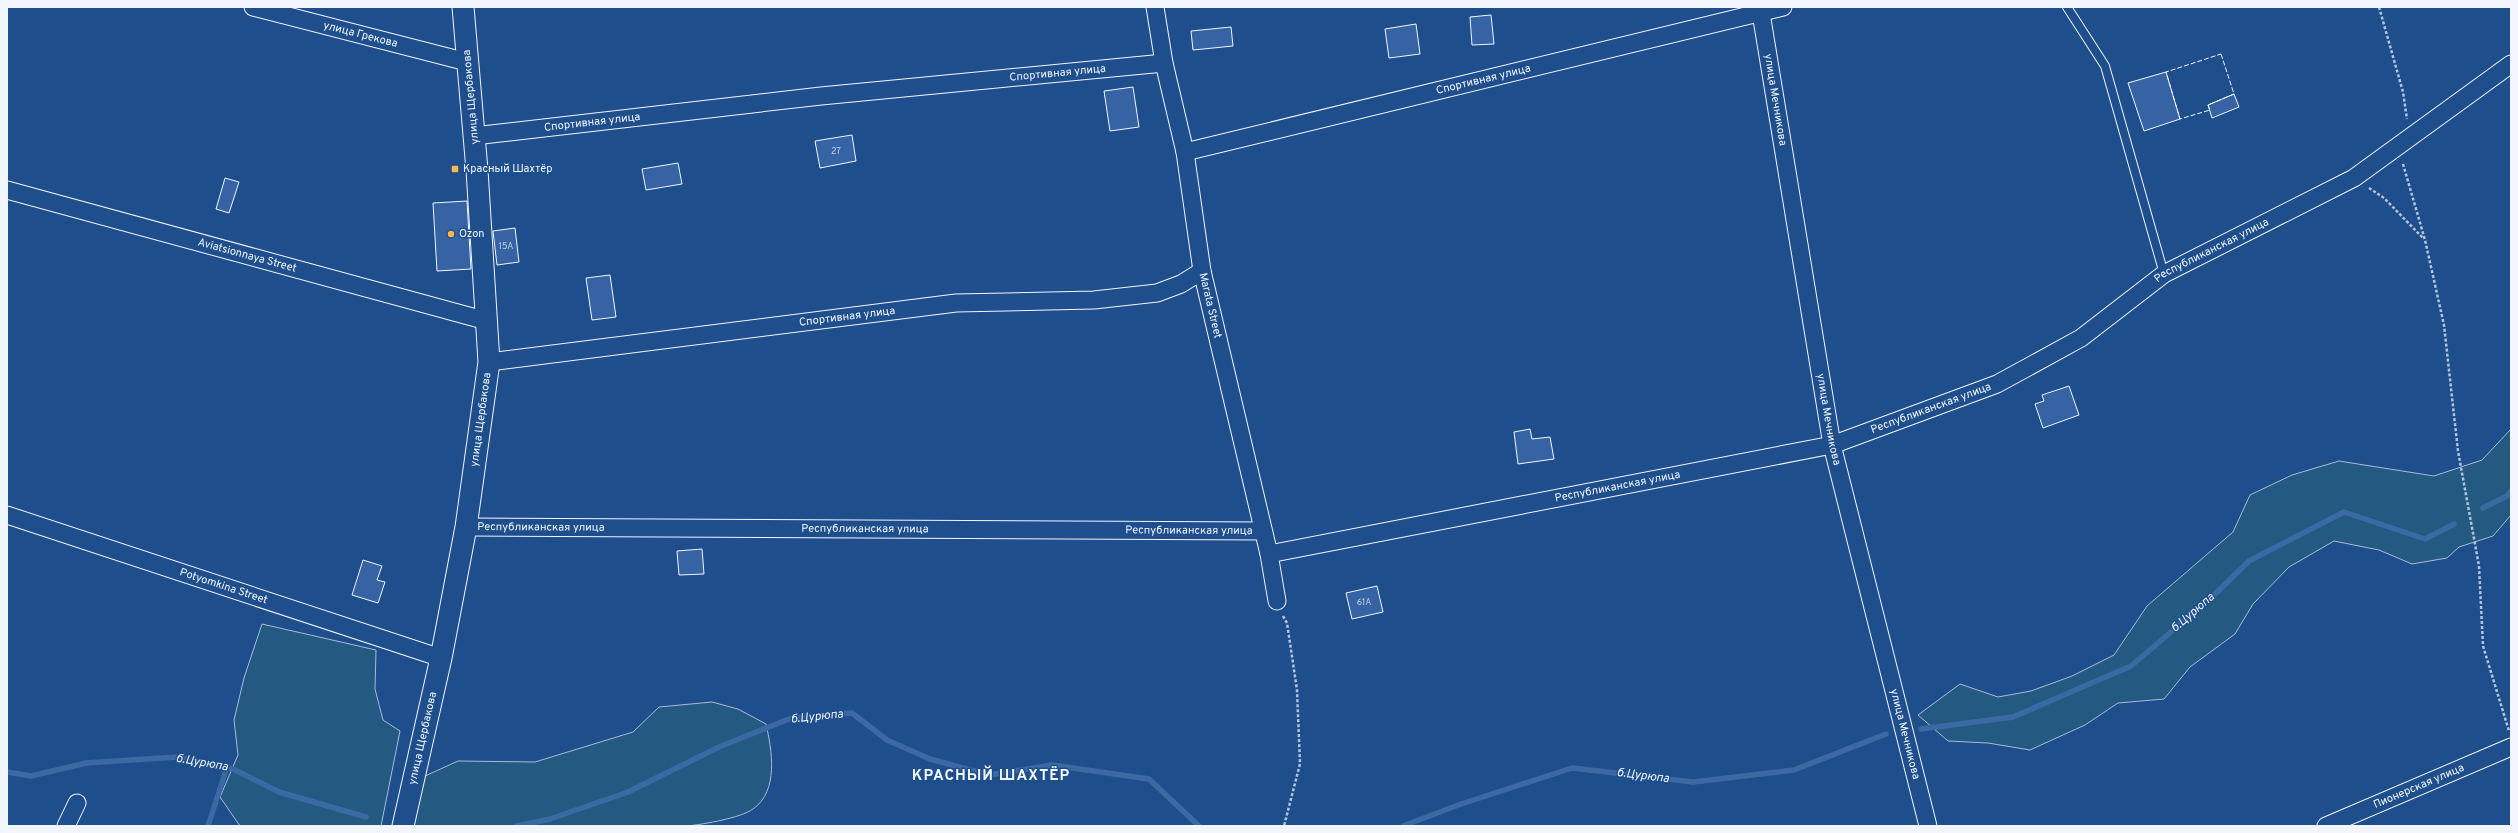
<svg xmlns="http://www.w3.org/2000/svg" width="2518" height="833" viewBox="0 0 2518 833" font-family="Overpass,sans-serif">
  <rect width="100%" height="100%" fill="#1f4e8c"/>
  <g fill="#245a82" stroke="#a8bbd7">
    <path d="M2511,429V515L2493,536L2459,547L2447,558L2412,564L2379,550L2334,541L2289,567L2253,604L2235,634L2190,667L2164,699L2118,703L2085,725L2030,750L1988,743L1948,741L1918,715L1960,684L1998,697L2031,691L2072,676L2114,655L2147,606L2233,532L2250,495L2292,475L2339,461L2434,476L2482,460Z"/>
    <path d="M262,624L376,650L375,689L383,720L400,731L381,826H240L220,797L238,755L234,720L244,678Z"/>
    <path d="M712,702L738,709L766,724C772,750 779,791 753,809C741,818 704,824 688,826H403L412,782L458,761L535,762L633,732L659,707Z"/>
  </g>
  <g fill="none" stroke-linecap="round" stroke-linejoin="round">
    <g stroke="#3b69a3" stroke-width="5.5">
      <path d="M2483,508L2507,496L2511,491"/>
      <path d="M1921,729L2013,717L2131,666L2211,598L2249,561L2344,512L2425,539L2454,524"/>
      <path d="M7,772L31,776L86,763L177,757L233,769L279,792L366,817"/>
      <path d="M208,826L227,767"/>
      <path d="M517,826L550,819L628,792L721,746L792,718L852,713L887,740L930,759L989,775L1052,765L1149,779L1199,826"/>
      <path d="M1403,826L1461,804L1572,768L1693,782L1794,770L1886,734"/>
    </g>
  </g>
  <g fill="#3563a3" stroke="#f2f6ff">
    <path d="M1491,15L1494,44L1472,45L1470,17Z"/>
    <path d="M1416,24L1420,54L1389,58L1385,29Z"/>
    <path d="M1231,27L1233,46L1193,50L1191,31Z"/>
    <path d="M2166,72L2180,119L2144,131L2128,83Z"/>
    <path d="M1133,87L1139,127L1110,131L1104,91Z"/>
    <path d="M2234,94L2239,107L2212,118L2208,105Z"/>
    <path d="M852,135L856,161L820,168L815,141Z"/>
    <path d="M678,163L682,184L646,190L642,169Z"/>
    <path d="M225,178L239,182L229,213L216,209Z"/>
    <path d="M467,201L471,269L437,271L433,203Z"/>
    <path d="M515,228L519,262L497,265L493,231Z"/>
    <path d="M610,275L616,317L592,320L586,278Z"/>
    <path d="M2069,386L2079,415L2043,428L2035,404L2044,401L2042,395Z"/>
    <path d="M1530,429L1532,439L1550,437L1554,459L1518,464L1514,432Z"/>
    <path d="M702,549L704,574L679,575L677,551Z"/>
    <path d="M363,560L382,566L377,580L385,582L378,603L352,595Z"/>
    <path d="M1377,586L1383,612L1352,619L1346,593Z"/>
  </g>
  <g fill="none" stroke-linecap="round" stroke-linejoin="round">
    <g stroke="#f2f6ff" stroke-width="10">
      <path id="service" d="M2067,7L2105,66L2164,274"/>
    </g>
    <g stroke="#f2f6ff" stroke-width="19">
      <g id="minor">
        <path id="s1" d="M253,7L467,62"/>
        <path id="s2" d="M1155,7L1164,63L1185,152L1202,271L1269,554L1277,601"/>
        <path id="s3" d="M1760,7L1832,445L1928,826"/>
        <path id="s4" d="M474,136L821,96L1164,63"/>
        <path id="s5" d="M1185,152L1783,7"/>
        <path id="s6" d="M7,190L487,321"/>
        <path id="s7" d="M489,362L956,303L1094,300L1157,293L1181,284L1202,271"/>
        <path id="s8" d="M7,515L441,658"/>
        <path id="s9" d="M466,527L1263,531"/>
        <path id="s10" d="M1269,554L1832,445L1997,384L2081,338L2164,274L2354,178L2511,64"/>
        <path d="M66,826L77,803"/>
        <path id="s11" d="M2326,826L2511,747"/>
      </g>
    </g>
    <g stroke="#f2f6ff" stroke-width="23">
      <g id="tertiary">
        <path id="s12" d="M403,826L441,658L466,527L489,362L477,170L463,7"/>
      </g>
    </g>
    <g stroke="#b3c4dc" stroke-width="2.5" stroke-dasharray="3 2" stroke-linecap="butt">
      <path d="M2379,7L2403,92L2407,119"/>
      <path d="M2403,164L2425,240L2444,325L2458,451L2479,566L2483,646L2509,731"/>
      <path d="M2369,188L2384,198L2424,239"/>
      <path d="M1283,616L1287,623L1297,690L1300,764L1284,826"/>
    </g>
    <use href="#service" stroke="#1f4e8c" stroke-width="8"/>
    <use href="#minor" stroke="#1f4e8c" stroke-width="17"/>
    <use href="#tertiary" stroke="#1f4e8c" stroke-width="21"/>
    <path stroke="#f2f6ff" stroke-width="1" stroke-dasharray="5 2" stroke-linecap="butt" d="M2221,54L2234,94L2208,105L2210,110L2180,119L2166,72Z"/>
  </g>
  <g fill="#ffb74d" stroke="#1f4e8c" stroke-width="1.5">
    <rect x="451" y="165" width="8" height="8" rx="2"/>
    <circle cx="451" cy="234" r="4"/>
  </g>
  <g text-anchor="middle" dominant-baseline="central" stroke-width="3" stroke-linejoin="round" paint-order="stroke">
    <g font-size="9" fill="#c3d1e8">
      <text x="836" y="151">27</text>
      <text x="506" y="246">15А</text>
      <text x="1364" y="602">61А</text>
    </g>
    <g font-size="11" fill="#f2f6ff" stroke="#1f4e8c">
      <text stroke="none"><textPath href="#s1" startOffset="111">улица Грекова</textPath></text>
      <text stroke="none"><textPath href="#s4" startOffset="587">Спортивная улица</textPath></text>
      <text stroke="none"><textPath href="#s5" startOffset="307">Спортивная улица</textPath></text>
      <text transform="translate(471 97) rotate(-95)">улица Щербакова</text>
      <text stroke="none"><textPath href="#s3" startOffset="94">улица Мечникова</textPath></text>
      <text stroke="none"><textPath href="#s4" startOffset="119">Спортивная улица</textPath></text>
      <text stroke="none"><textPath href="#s10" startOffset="1003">Республиканская улица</textPath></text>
      <text stroke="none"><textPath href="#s6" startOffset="249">Aviatsionnaya Street</textPath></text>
      <text stroke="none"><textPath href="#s2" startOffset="304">Marata Street</textPath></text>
      <text stroke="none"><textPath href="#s7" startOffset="361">Спортивная улица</textPath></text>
      <text stroke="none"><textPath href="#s10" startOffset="679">Республиканская улица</textPath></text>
      <text stroke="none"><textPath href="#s12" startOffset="414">улица Щербакова</textPath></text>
      <text stroke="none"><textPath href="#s3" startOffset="418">улица Мечникова</textPath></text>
      <text stroke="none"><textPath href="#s10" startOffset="355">Республиканская улица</textPath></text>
      <text stroke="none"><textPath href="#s9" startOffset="75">Республиканская улица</textPath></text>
      <text stroke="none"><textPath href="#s9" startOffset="399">Республиканская улица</textPath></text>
      <text stroke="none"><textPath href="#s9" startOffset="723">Республиканская улица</textPath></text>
      <text stroke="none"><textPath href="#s8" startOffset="228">Potyomkina Street</textPath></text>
      <text stroke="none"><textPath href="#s3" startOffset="742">улица Мечникова</textPath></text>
      <text stroke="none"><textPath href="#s12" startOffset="90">улица Щербакова</textPath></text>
      <text stroke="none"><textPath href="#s11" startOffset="101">Пионерская улица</textPath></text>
    </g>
    <g font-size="11" fill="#f2f6ff" stroke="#1f4e8c" text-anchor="start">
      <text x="463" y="169">Красный Шахтёр</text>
      <text x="459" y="234">Ozon</text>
    </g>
    <g font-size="12" font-style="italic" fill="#f2f6ff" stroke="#1f4e8c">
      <text transform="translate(2193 613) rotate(-41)">б.Цурюпа</text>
      <text transform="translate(817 717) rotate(-6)">б.Цурюпа</text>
      <text transform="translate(202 763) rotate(10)">б.Цурюпа</text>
      <text transform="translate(1643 776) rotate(7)">б.Цурюпа</text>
    </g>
    <g font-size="15" font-weight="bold" letter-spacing="1" fill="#f2f6ff" stroke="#1f4e8c">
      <text x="991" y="776">КРАСНЫЙ ШАХТЁР</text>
    </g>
  </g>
  <rect width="2518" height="833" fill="none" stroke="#f2f6ff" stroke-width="16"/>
</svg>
